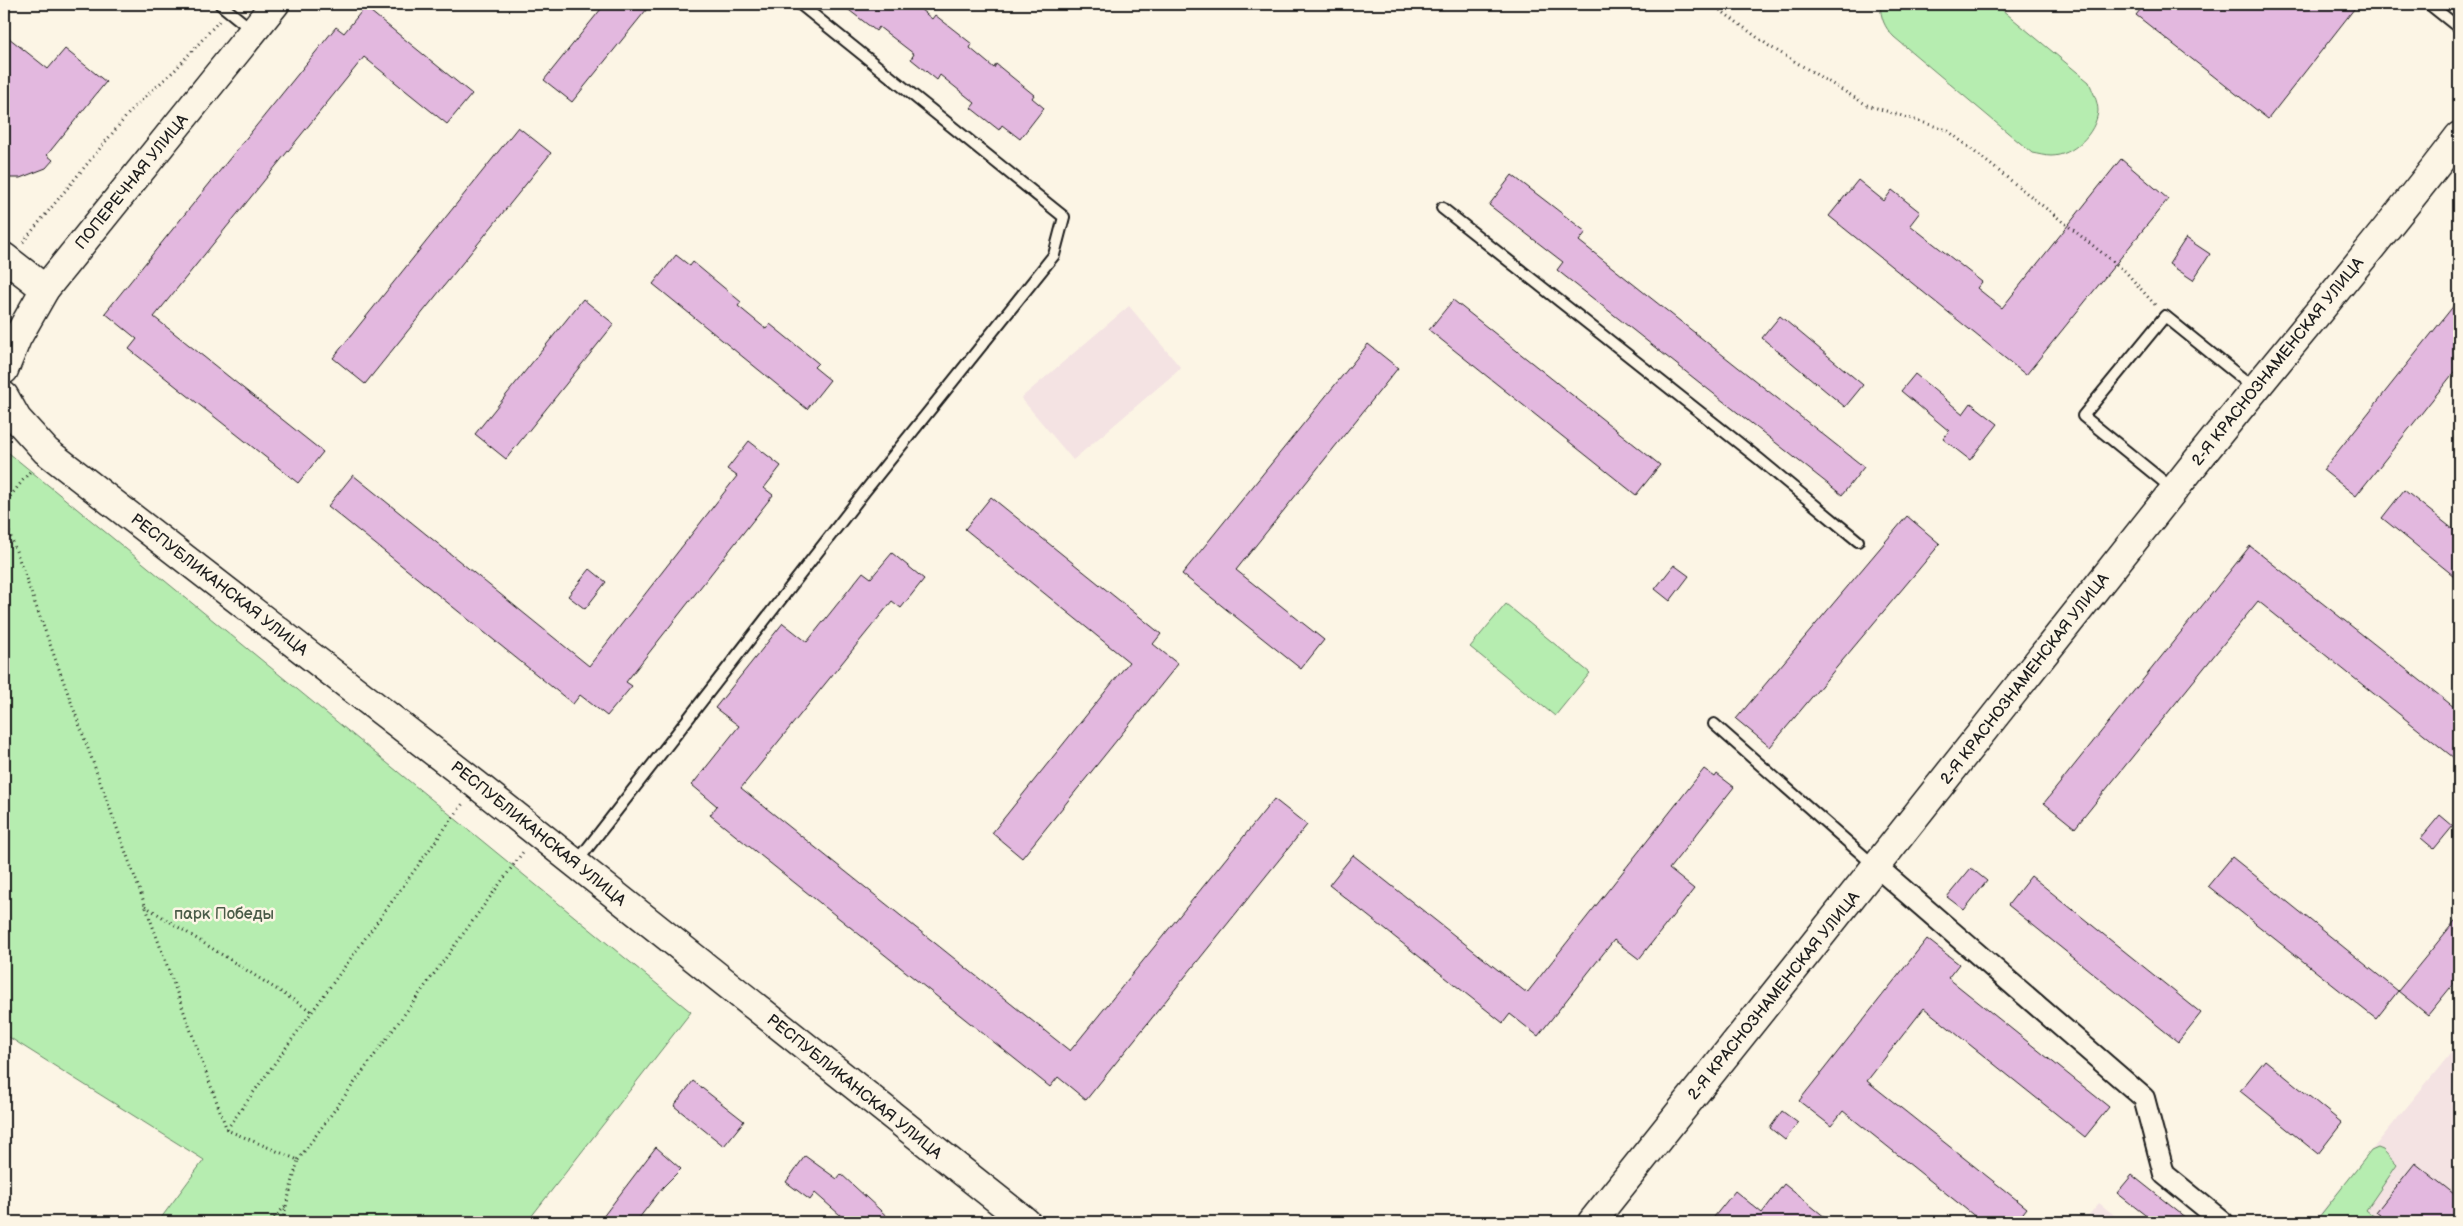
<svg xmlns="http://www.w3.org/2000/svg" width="2463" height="1226" viewBox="0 0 2463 1226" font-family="'Balsamiq Sans',sans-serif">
  <rect width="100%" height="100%" fill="#fcf5e5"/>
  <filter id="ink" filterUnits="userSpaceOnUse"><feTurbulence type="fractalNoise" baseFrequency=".02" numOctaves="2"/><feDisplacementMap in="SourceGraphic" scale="10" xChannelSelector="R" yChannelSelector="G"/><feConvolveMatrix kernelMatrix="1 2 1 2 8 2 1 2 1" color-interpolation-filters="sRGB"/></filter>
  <g filter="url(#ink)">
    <g fill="#f4e3e3">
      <path d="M1129,306L1181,368L1073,460L1021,398Z"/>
      <path d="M2459,1043V1222H2313L2371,1151Z"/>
      <path d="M2099,1203L2123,1222H2083Z"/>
    </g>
    <g fill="#b6edb0" stroke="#698466">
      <path d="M1880,4H1995L2089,82C2092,90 2098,101 2098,111C2096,133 2073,156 2051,156C2045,156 2038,154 2032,153L1894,37C1884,27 1881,18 1880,4Z"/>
      <path d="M4,449L691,1012L527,1222H153L161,1218L204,1160L4,1034Z"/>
      <path d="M1506,604L1590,673L1555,716L1470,647Z"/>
      <path d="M2378,1148L2383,1150L2397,1165L2366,1210L2381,1222H2315L2371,1151Z"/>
    </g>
    <g fill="#e3b8df" stroke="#1c1c1c">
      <path d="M605,4H651L572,102L544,80Z"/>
      <path d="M841,4H914L932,19L935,15L972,44L970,48L994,68L996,64L1034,95L1032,98L1044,108L1020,139L1002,125L999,130L971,108L975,103L940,75L937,80L911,59L914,54L879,27L876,31Z"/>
      <path d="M2145,4H2358L2268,119L2136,15Z"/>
      <path d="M365,7L472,94L447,124L364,57L154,317L323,452L298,483L129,349L137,339L105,313L336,27L344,33Z"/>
      <path d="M4,34L48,69L65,49L106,82L47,155L53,160L46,168L20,178H4Z"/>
      <path d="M518,127L551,153L365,384L333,358Z"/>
      <path d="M2121,159L2168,199L2026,375L1829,216L1858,180L1884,201L1892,190L1920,212L1910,225L1982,282L1977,288L2002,308Z"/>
      <path d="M1512,175L1586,232L1579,241L1864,467L1842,495L1557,270L1563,262L1489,205Z"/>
      <path d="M2186,238L2210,254L2193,280L2169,264Z"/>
      <path d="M676,255L690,266L693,262L741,302L738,306L766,329L770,324L818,363L814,367L830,380L807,409L653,284Z"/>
      <path d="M583,299L614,324L506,459L475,434Z"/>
      <path d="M2459,299V366L2356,496L2323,470Z"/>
      <path d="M1453,300L1660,465L1636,495L1429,330Z"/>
      <path d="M1780,316L1863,385L1845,407L1762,338Z"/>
      <path d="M1368,344L1398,368L1236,570L1324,640L1301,669L1182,574Z"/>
      <path d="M1915,374L1963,414L1971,403L1998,424L1970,460L1943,439L1949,431L1901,391Z"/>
      <path d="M749,441L781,466L764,488L773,495L626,682L632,686L607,716L580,695L573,704L328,506L353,475L589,666L737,476L727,469Z"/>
      <path d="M2404,490L2459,534V580L2382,518Z"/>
      <path d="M991,497L1161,634L1153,644L1178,664L1022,858L992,833L1129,662L965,529Z"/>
      <path d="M1907,516L1940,544L1770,747L1736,719Z"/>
      <path d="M2250,546L2459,711V762L2258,601L2075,828L2044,803Z"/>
      <path d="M892,553L924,579L901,608L892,601L741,788L1070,1051L1274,799L1307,825L1086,1100L1058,1077L1050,1087L710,815L717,806L692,785L739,726L715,708L783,623L807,642L863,572L871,578Z"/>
      <path d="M1674,565L1689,576L1670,601L1655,589Z"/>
      <path d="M590,569L606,582L585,609L568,596Z"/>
      <path d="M1704,769L1715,777L1717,774L1734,787L1669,869L1694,889L1639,959L1614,940L1538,1036L1510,1014L1503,1023L1329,885L1353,855L1527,993Z"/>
      <path d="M2440,815L2453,826L2434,849L2421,838Z"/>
      <path d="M2232,857L2398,991L2376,1019L2208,886Z"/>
      <path d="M1971,868L1987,881L1964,910L1947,897Z"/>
      <path d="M2031,876L2201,1013L2178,1042L2008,905Z"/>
      <path d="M2459,916V977L2428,1015L2398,991Z"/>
      <path d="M1927,939L1959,964L1948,978L2109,1107L2085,1137L1924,1008L1867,1081L2027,1208L2016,1222H1982L1843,1111L1831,1126L1799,1101Z"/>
      <path d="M2265,1060L2342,1123L2318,1154L2240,1091Z"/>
      <path d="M693,1081L744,1121L724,1146L674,1106Z"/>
      <path d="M1782,1111L1798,1123L1785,1140L1770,1128Z"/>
      <path d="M656,1147L681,1169L663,1187L636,1222H599Z"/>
      <path d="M805,1156L837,1179L841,1174L893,1222H848L815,1193L810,1200L786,1182Z"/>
      <path d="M2415,1163L2459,1198V1222H2389L2376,1212Z"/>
      <path d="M2132,1175L2191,1222H2154L2117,1193Z"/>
      <path d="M1784,1184L1831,1222H1710L1735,1191L1762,1213Z"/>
    </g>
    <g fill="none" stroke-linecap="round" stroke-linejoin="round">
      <g stroke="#1c1c1c" stroke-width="14">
        <g id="lane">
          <path d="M220,4L252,30"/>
          <path d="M2429,4L2459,28"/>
          <path d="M1442,208L1759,459L1858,541"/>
          <path d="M2174,490L2083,416L2165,316L2254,388"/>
          <path d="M1714,724L1875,866"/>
          <path d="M576,863L865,491L1054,255L1064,217L800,4"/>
        </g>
      </g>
      <g stroke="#1c1c1c" stroke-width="24">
        <path id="street" d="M1877,867L2144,1098L2164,1174L2223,1222"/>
      </g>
      <g stroke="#1c1c1c" stroke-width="31">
        <g id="secondary">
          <path d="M4,257L45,289"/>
          <path d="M4,370L17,338L45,289L275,4"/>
          <path d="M4,396L17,419L46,451L477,785L1026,1222"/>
          <path d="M1592,1222C1795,970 1995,715 2196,462C2283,353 2375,247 2459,136"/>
        </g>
      </g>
      <g stroke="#1c1c1c" stroke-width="3" stroke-dasharray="1 4" stroke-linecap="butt">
        <path d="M1712,4L1769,46L1867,105L1947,130L2125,271L2156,306"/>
        <path d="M23,242L134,107L175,70L219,21"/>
        <path d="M4,504L32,469"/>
        <path d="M4,518L227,1130L298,1160L282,1222"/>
        <path d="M145,906L311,1011"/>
        <path d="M227,1129L464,802"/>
        <path d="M298,1160L523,852"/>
        <path d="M271,1222L285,1206"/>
      </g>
      <use href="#lane" stroke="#fcf5e5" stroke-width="10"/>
      <use href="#street" stroke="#fcf5e5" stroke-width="20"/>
      <use href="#secondary" stroke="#fcf5e5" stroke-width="28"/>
    </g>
  </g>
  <g text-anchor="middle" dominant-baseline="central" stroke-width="5" stroke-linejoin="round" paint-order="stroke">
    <g font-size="16" fill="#1c1c1c" stroke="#fcf5e5">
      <text transform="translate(132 182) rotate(-51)">ПОПЕРЕЧНАЯ УЛИЦА</text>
      <text transform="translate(2278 362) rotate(-51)">2-Я КРАСНОЗНАМЕНСКАЯ УЛИЦА</text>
      <text transform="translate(219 585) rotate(38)">РЕСПУБЛИКАНСКАЯ УЛИЦА</text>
      <text transform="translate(2025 679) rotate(-52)">2-Я КРАСНОЗНАМЕНСКАЯ УЛИЦА</text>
      <text transform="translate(538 834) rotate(39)">РЕСПУБЛИКАНСКАЯ УЛИЦА</text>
      <text transform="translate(1774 996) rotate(-51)">2-Я КРАСНОЗНАМЕНСКАЯ УЛИЦА</text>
      <text transform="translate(854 1087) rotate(39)">РЕСПУБЛИКАНСКАЯ УЛИЦА</text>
    </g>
    <g font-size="16" fill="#4a5b48" stroke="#fcf5e5">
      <text x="224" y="914">парк Победы</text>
    </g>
  </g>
  <rect width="2463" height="1226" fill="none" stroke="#fcf5e5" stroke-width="20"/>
  <rect x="10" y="10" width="2443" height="1206" fill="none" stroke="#1c1c1c" stroke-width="2" filter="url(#ink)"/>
</svg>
